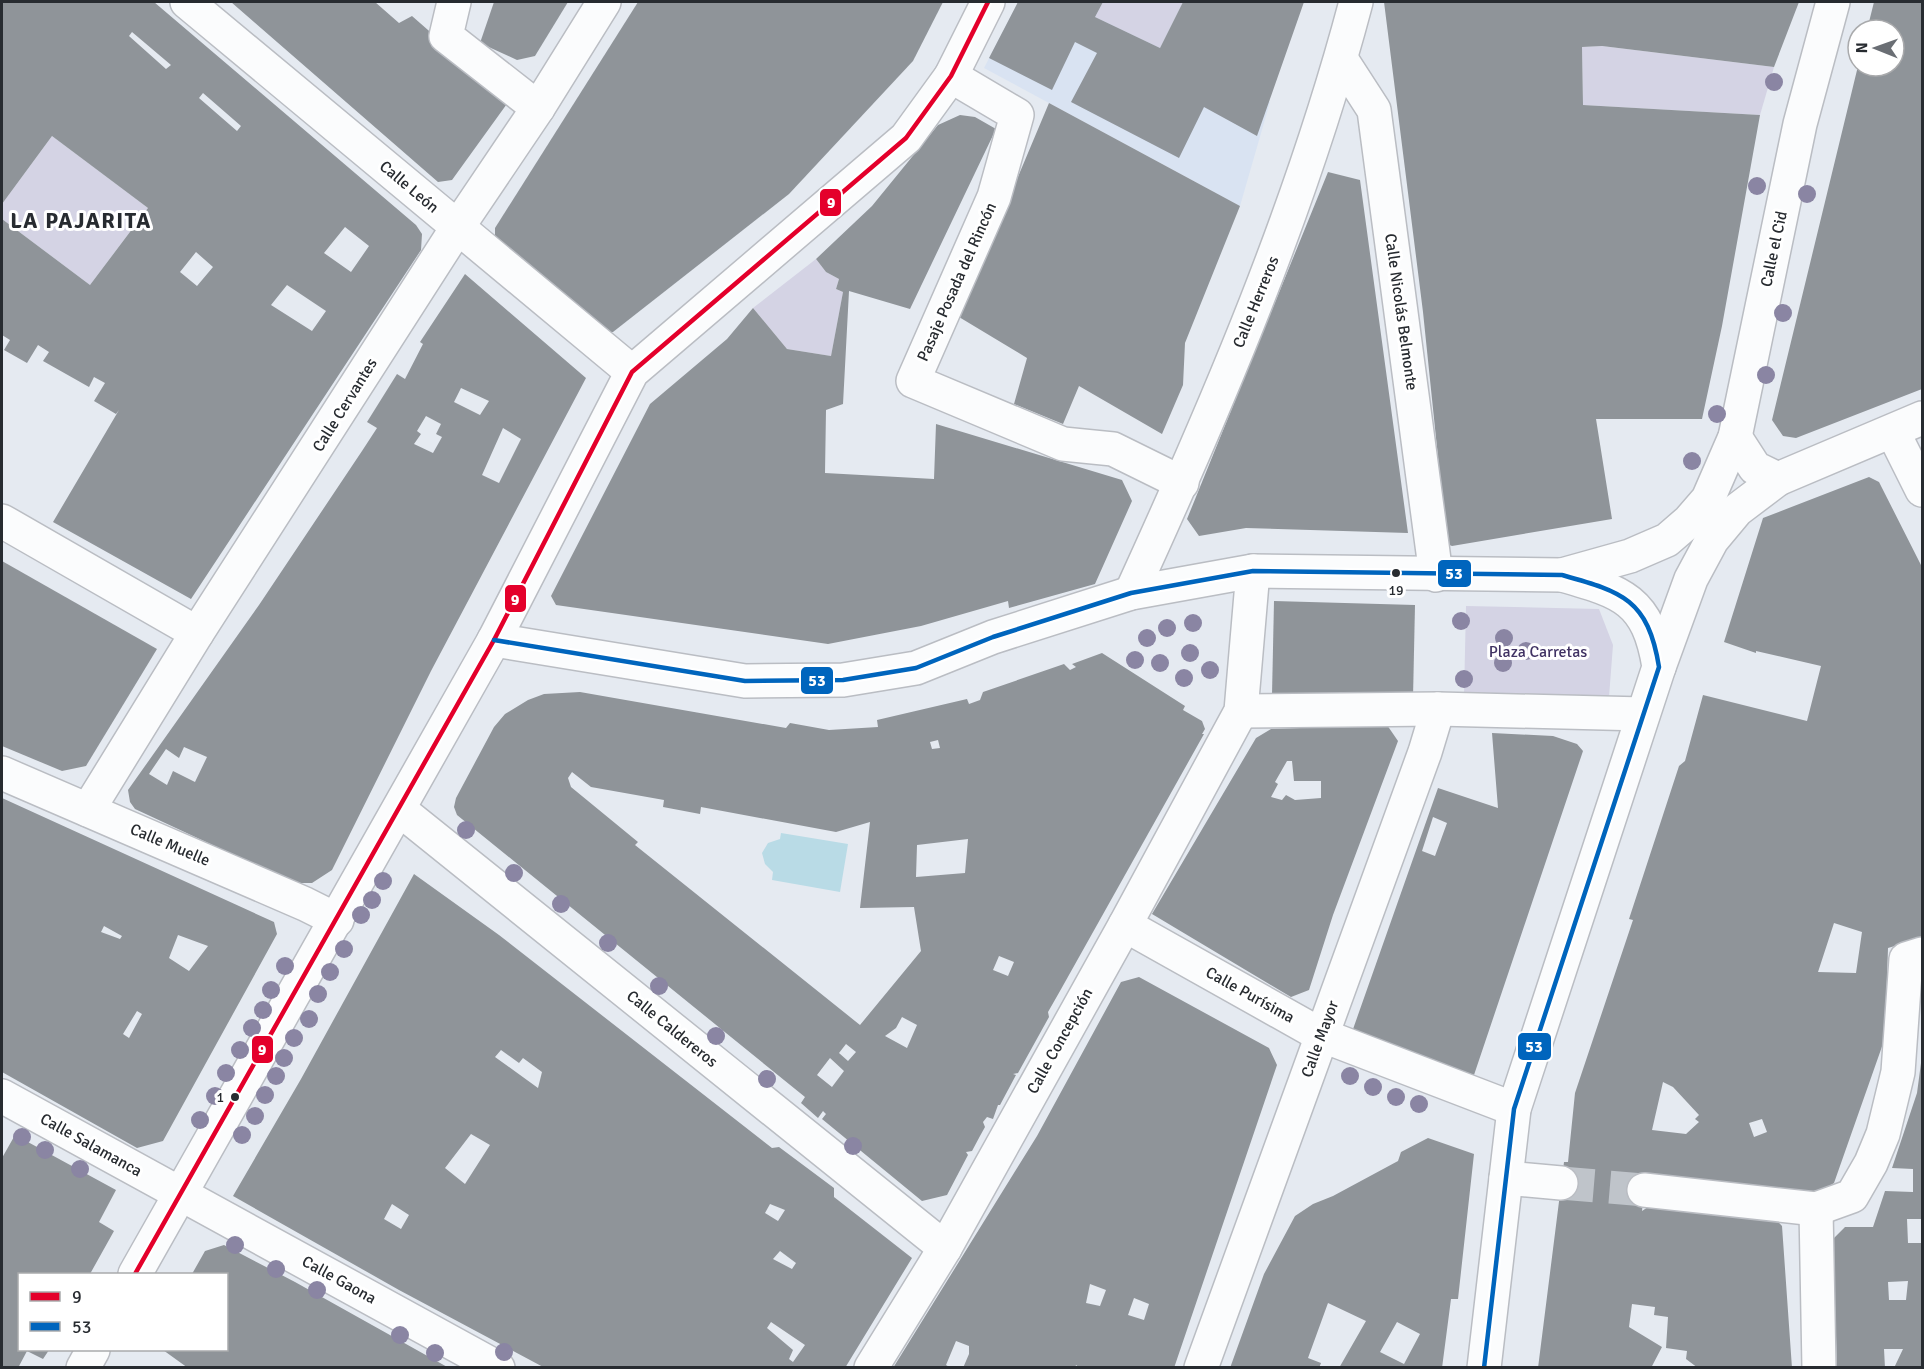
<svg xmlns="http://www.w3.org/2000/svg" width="1924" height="1369" viewBox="0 0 1924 1369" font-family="Signika,sans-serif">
  <rect width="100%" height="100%" fill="#e5eaf1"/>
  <path fill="#d9e3f2" d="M1018,2H1183L1160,48L1270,102L1240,206L984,68Z"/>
  <g fill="#d4d3e4">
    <path d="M1103,2H1183L1160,48L1095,17Z"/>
    <path d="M1602,46L1774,67L1760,115L1583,105L1582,47Z"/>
    <path d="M52,136L148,208L90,285L2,219V204Z"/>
    <path d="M816,259L826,272L839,279L836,289L843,292L831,356L787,349L753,308Z"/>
    <path d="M1466,606L1599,609L1613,645L1609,697L1464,696Z"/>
  </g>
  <path fill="#b9dbe6" d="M781,833L848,844L840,892L772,880L773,872L765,864L762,853L768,843L780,839Z"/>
  <g fill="#8f9499" fill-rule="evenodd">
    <path d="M2,2H154L416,225L422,234L421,250L191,599L53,522L119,410L116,414L94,401L105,383L94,377L89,387L43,361L49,352L38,345L27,363L4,350L10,340L2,335V219L90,285L148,208L52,136L2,204ZM132,32L171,65L166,69L129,36ZM203,93L241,126L237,131L199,98ZM345,227L369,246L351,272L324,253ZM196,252L213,267L197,286L180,272ZM287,285L326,311L312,331L271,305Z"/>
    <path d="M231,2H375L399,23L412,16L509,101L452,180L438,182Z"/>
    <path d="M494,2H568L535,56L517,60L480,43Z"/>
    <path d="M638,2H943L913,61L789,194L613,332H594L495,243V228Z"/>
    <path d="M1018,2H1103L1095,17L1160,48L1183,2H1304L1257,136L1204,107L1179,158L1071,102L1097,53L1075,42L1052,90L989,58Z"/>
    <path d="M1384,2H1799L1774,67L1602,46L1582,47L1583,105L1760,115L1722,326L1702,419H1596L1612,519L1452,546L1447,544L1423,312Z"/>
    <path d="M1874,2H1922V389L1796,438L1783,436L1772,420L1858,66H1894V30H1867Z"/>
    <path d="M1049,103L1240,206L1185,343L1183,385L1162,434L1079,386L1063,424L1014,404L1027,358L959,317Z"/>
    <path d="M960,115L975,117L996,129L910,309L849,291L843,404L826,410L825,473L934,479L936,424L1122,480L1132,501L1095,584L1009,608L1008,601L921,626L828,644L556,605L551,596L650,404L727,339L753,308L787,349L831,356L843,292L836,289L839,279L826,272L816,259L872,206L938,125Z"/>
    <path d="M1328,172L1360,180L1408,533L1246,528L1199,536L1187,519Z"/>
    <path d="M465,274L586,378L431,671L332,870L312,883H294L135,809L130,802L128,790L259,605L362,451L377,428L367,422L397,374L405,379L423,344L420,342ZM461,388L489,401L480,415L454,402ZM426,416L441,424L436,434L442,437L433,453L414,444L421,434L417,431ZM503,428L521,439L499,483L482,475ZM184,747L207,757L195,782L173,771L167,785L149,774L166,749L179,758Z"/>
    <path d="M1869,477L1879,482L1922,567V938L1888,948L1885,1038L1834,1183L1819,1193L1645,1182L1642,1211L1648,1207L1770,1213L1782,1226L1792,1368H1698L1686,1359L1687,1351L1666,1348L1668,1317L1654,1315L1655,1307L1632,1304L1629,1327L1662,1347L1651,1368H1538L1564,1162H1568L1575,1093L1633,920L1629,919L1679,766L1685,761L1703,695L1807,721L1821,666L1756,651V653L1724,642L1763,518ZM1834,923L1862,932L1856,973L1818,972ZM1663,1082L1673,1087L1699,1115L1695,1119L1699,1122L1686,1134L1652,1130ZM1762,1119L1767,1132L1754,1137L1749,1123Z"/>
    <path d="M2,561L157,649L86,766L62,771L2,746Z"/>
    <path d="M1274,601L1415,605L1413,698L1272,695Z"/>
    <path d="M1102,653L1185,706L1183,710L1202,721L1205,729L1202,734H1204L1060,991L1048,1012L1049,1017L1018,1073L1013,1074L1016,1075L1000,1105H998L993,1119L987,1117L983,1122L985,1127L980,1136L972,1151L966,1152L968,1155L947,1195L922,1201L822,1119L826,1114L823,1111L818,1118L801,1103L805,1097L457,815L454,807L456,798L494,727L505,714L528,700L544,694L580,692L786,728L790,723L829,730L878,727L877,720L967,699L969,704L980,700L983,692L1064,664L1070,670L1076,667L1072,664ZM938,740L940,748L932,749L930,742ZM572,772L591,787L664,800L663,807L700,814L701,807L836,832L870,822L860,908L914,907L921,951L860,1025L635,845L638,842L571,787L568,778ZM968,839L965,873L916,877L917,845ZM999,956L1014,962L1008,976L993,970ZM902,1017L917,1025L907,1048L885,1036L896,1028ZM846,1044L856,1052L848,1061L839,1053ZM830,1058L844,1071L832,1087L817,1075Z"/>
    <path d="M1387,725L1398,741L1333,915L1309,990L1291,997L1152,914L1256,738L1271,729ZM1287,761H1292L1294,781H1321V798L1295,800L1286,795L1282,800L1271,797L1278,784L1275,782Z"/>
    <path d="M1492,733L1553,736L1577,744L1583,751L1474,1075L1352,1032L1438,788L1498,808ZM1433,817L1447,823L1435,856L1422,851Z"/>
    <path d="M2,798L274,922L277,934L163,1141L137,1148L2,1072ZM104,926L122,936L120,939L101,932ZM178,935L208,946L189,971L169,958ZM137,1011L142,1014L129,1038L123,1034Z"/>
    <path d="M414,874L499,935L772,1148L779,1147L834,1188V1197L912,1258L845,1368H545L399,1290L233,1196L301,1079ZM501,1050L519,1063L523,1058L542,1072L538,1088L495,1057ZM471,1134L490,1145L465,1184L445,1168ZM392,1204L409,1215L401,1229L384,1219ZM770,1204L785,1210L778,1221L765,1213ZM780,1251L796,1263L792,1269L773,1259ZM771,1322L805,1345L793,1362L789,1359L793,1350L767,1328Z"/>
    <path d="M1139,977L1269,1048L1277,1065L1174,1368H1080L1076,1365L1075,1368H963L969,1354V1346L956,1341L946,1365L951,1368H893L1037,1136L1121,982ZM1090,1284L1106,1290L1100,1306L1086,1303ZM1134,1298L1149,1304L1144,1320L1128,1315Z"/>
    <path d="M1921,1063L1922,1219H1907L1908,1243H1922V1368H1894L1903,1349H1884L1885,1368H1837L1833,1239L1845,1227H1873L1885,1191L1913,1192V1169L1892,1168L1917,1093ZM1908,1281L1906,1300H1889L1888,1282Z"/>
    <path d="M15,1135L116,1190L99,1222L114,1231L90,1274H20V1350H49L43,1359L27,1351L18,1368H2V1158Z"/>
    <path d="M1428,1138L1474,1154L1458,1299H1451L1442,1368H1339L1366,1321L1328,1303L1308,1358L1321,1363L1319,1368H1230L1264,1274L1295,1216L1313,1204L1333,1196L1398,1161L1401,1152ZM1397,1322L1420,1334L1404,1364L1380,1352Z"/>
    <path d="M224,1245L295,1282L449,1368H188L163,1350H226V1274H192L205,1251Z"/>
  </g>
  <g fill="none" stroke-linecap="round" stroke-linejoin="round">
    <path stroke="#bfc4ca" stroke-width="33" stroke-dasharray="33 16" stroke-linecap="butt" d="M1561,1183L1644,1190"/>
    <g stroke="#babdc3" stroke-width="36">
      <g id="minor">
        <path d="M187,2L632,372"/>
        <path d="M454,2L446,36L538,108"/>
        <path d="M1341,59L1374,110L1436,575"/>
        <path d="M951,76L1017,115L994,197L913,381L1063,444L1113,449L1182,483"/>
        <path d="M1893,432L1922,490"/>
        <path d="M1735,437L1755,468L1778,479"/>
        <path d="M2,521L197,633"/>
        <path d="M1562,575L1630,556L1667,540L1689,521L1708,499L1735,437L1800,124L1833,2"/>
        <path d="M1131,593C1219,401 1302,206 1356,2"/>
        <path d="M494,640L745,681L843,680L916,668L993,637L1131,593L1253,571L1562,575C1622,592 1648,599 1659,667L1514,1109L1484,1368"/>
        <path d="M1659,667L1691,579L1712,540L1737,510L1778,479L1922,418"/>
        <path d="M1241,711L1438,709L1643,714"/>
        <path d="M2,773L305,904L337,920"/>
        <path d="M88,810L197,633L457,228L538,108L604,2"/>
        <path d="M400,810L945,1248"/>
        <path d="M1125,925L1321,1035L1514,1109"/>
        <path d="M2,1096L498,1368"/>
        <path d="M1506,1178L1561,1183"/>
        <path d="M1644,1190L1816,1209L1852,1196L1871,1163L1883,1134L1898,1072L1906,959L1922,954"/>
        <path d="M1816,1209L1819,1368"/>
        <path d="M135,1274L494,640L632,372L906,138L951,76L988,2"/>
        <path d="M83,1368L93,1350"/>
        <path d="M871,1368L945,1248L1125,925L1241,711L1253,571"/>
        <path d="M1201,1368L1425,752L1438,709"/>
      </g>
    </g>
    <use href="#minor" stroke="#fbfcfd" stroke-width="33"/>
    <g stroke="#fff" stroke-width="9">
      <path id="bus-1" d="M135,1274L494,640L632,372L906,138L951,76L988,2"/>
    </g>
    <g stroke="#fff" stroke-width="9">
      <path id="bus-2" d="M494,640L745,681L843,680L916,668L993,637L1131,593L1253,571L1562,575C1622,592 1648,599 1659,667L1514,1109L1484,1368"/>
    </g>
    <use href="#bus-1" stroke="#e4002b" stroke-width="4.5"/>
    <use href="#bus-2" stroke="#0065bd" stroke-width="4.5"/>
  </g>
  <g fill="#8a85a3">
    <circle cx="1774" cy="82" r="9"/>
    <circle cx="1757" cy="186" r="9"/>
    <circle cx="1807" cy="194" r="9"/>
    <circle cx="1783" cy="313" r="9"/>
    <circle cx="1766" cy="375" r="9"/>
    <circle cx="1717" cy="414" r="9"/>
    <circle cx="1692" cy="461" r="9"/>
    <circle cx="1461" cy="621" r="9"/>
    <circle cx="1193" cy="623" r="9"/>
    <circle cx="1167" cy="628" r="9"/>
    <circle cx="1147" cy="638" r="9"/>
    <circle cx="1504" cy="638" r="9"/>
    <circle cx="1526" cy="651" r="9"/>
    <circle cx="1190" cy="653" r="9"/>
    <circle cx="1135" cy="660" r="9"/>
    <circle cx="1160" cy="663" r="9"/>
    <circle cx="1503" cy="663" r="9"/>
    <circle cx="1210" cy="670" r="9"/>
    <circle cx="1184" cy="678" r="9"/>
    <circle cx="1464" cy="679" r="9"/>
    <circle cx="466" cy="830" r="9"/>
    <circle cx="514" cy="873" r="9"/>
    <circle cx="383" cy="881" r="9"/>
    <circle cx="372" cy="900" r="9"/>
    <circle cx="561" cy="904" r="9"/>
    <circle cx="361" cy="915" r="9"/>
    <circle cx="608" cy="943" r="9"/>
    <circle cx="344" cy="949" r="9"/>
    <circle cx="285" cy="966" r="9"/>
    <circle cx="330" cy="972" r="9"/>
    <circle cx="659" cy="986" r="9"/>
    <circle cx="271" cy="990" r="9"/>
    <circle cx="318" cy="994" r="9"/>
    <circle cx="263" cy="1010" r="9"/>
    <circle cx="309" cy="1019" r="9"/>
    <circle cx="252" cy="1028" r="9"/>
    <circle cx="716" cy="1036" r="9"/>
    <circle cx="294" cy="1038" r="9"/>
    <circle cx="240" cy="1050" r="9"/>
    <circle cx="284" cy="1058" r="9"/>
    <circle cx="226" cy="1073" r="9"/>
    <circle cx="276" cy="1076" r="9"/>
    <circle cx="1350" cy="1076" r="9"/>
    <circle cx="767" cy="1079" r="9"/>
    <circle cx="1373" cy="1087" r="9"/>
    <circle cx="265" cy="1095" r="9"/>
    <circle cx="215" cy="1096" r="9"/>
    <circle cx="1396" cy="1097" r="9"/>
    <circle cx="1419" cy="1104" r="9"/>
    <circle cx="255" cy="1116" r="9"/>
    <circle cx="200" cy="1120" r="9"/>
    <circle cx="242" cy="1135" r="9"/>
    <circle cx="22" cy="1137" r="9"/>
    <circle cx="853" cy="1146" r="9"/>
    <circle cx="45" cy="1150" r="9"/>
    <circle cx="80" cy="1169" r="9"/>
    <circle cx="235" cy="1245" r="9"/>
    <circle cx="276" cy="1269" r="9"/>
    <circle cx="317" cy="1290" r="9"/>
    <circle cx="400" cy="1335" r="9"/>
    <circle cx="504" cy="1352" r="9"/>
    <circle cx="435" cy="1353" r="9"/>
  </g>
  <g fill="#272b30" stroke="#fff" stroke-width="2">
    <circle cx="1396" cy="573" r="5"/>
    <circle cx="235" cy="1097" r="5"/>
  </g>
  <g text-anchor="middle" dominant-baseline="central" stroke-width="6" stroke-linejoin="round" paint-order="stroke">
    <g font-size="14" fill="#272b30" stroke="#fff">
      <text x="1396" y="590">19</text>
      <text x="224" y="1097" text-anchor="end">1</text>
    </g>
    <g font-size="16" fill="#272b30" stroke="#fff">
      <text transform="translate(409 187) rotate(40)">Calle León</text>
      <text transform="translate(1774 249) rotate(-78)">Calle el Cid</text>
      <text transform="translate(957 282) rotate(-66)">Pasaje Posada del Rincón</text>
      <text transform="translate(1256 302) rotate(-68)">Calle Herreros</text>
      <text transform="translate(1401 312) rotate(82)">Calle Nicolás Belmonte</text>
      <text transform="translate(345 405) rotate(-58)">Calle Cervantes</text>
      <text transform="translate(170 845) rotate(23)">Calle Muelle</text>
      <text transform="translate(1250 995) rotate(29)">Calle Purísima</text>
      <text transform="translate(672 1029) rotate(39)">Calle Caldereros</text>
      <text transform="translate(1320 1039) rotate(-70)">Calle Mayor</text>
      <text transform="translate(1060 1041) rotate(-61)">Calle Concepción</text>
      <text transform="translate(91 1145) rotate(29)">Calle Salamanca</text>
      <text transform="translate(339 1280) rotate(29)">Calle Gaona</text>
    </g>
    <g font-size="16" fill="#403263" stroke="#fff">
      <text x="1538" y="652">Plaza Carretas</text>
    </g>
    <g font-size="22" font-weight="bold" letter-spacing="1.5" fill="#272b30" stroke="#fff">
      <text x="81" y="220">LA PAJARITA</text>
    </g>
  </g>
  <g stroke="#fff" stroke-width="2">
    <rect x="819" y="188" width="23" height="29" rx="6" fill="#e4002b"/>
    <rect x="1437" y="559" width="35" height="29" rx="6" fill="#0065bd"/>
    <rect x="504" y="584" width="23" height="29" rx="6" fill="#e4002b"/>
    <rect x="800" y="666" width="34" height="29" rx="6" fill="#0065bd"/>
    <rect x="1517" y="1032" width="35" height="29" rx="6" fill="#0065bd"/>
    <rect x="251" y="1035" width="23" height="29" rx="6" fill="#e4002b"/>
  </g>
  <g font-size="16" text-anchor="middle" font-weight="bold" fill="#fff">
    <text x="831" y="208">9</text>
    <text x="1454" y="579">53</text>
    <text x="515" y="605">9</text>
    <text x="817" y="686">53</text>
    <text x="1534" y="1052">53</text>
    <text x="262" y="1055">9</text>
  </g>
  <rect width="1924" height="1369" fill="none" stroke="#272b30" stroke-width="6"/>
  <rect x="18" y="1273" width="210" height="78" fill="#ffffff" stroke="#a9aaac" stroke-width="1.5"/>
  <rect x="30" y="1292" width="30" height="9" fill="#e4002b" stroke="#a9aaac" stroke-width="1.5"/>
  <text x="72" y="1303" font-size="18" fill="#272b30">9</text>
  <rect x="30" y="1322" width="30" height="9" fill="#0065bd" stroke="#a9aaac" stroke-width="1.5"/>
  <text x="72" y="1333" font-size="18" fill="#272b30">53</text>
  <g transform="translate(1876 48) rotate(271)"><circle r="28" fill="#ffffff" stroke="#a9aaac" stroke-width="1.5"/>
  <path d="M0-4.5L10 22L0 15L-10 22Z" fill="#6a6e74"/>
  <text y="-9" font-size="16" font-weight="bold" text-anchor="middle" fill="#272b30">N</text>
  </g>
</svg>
